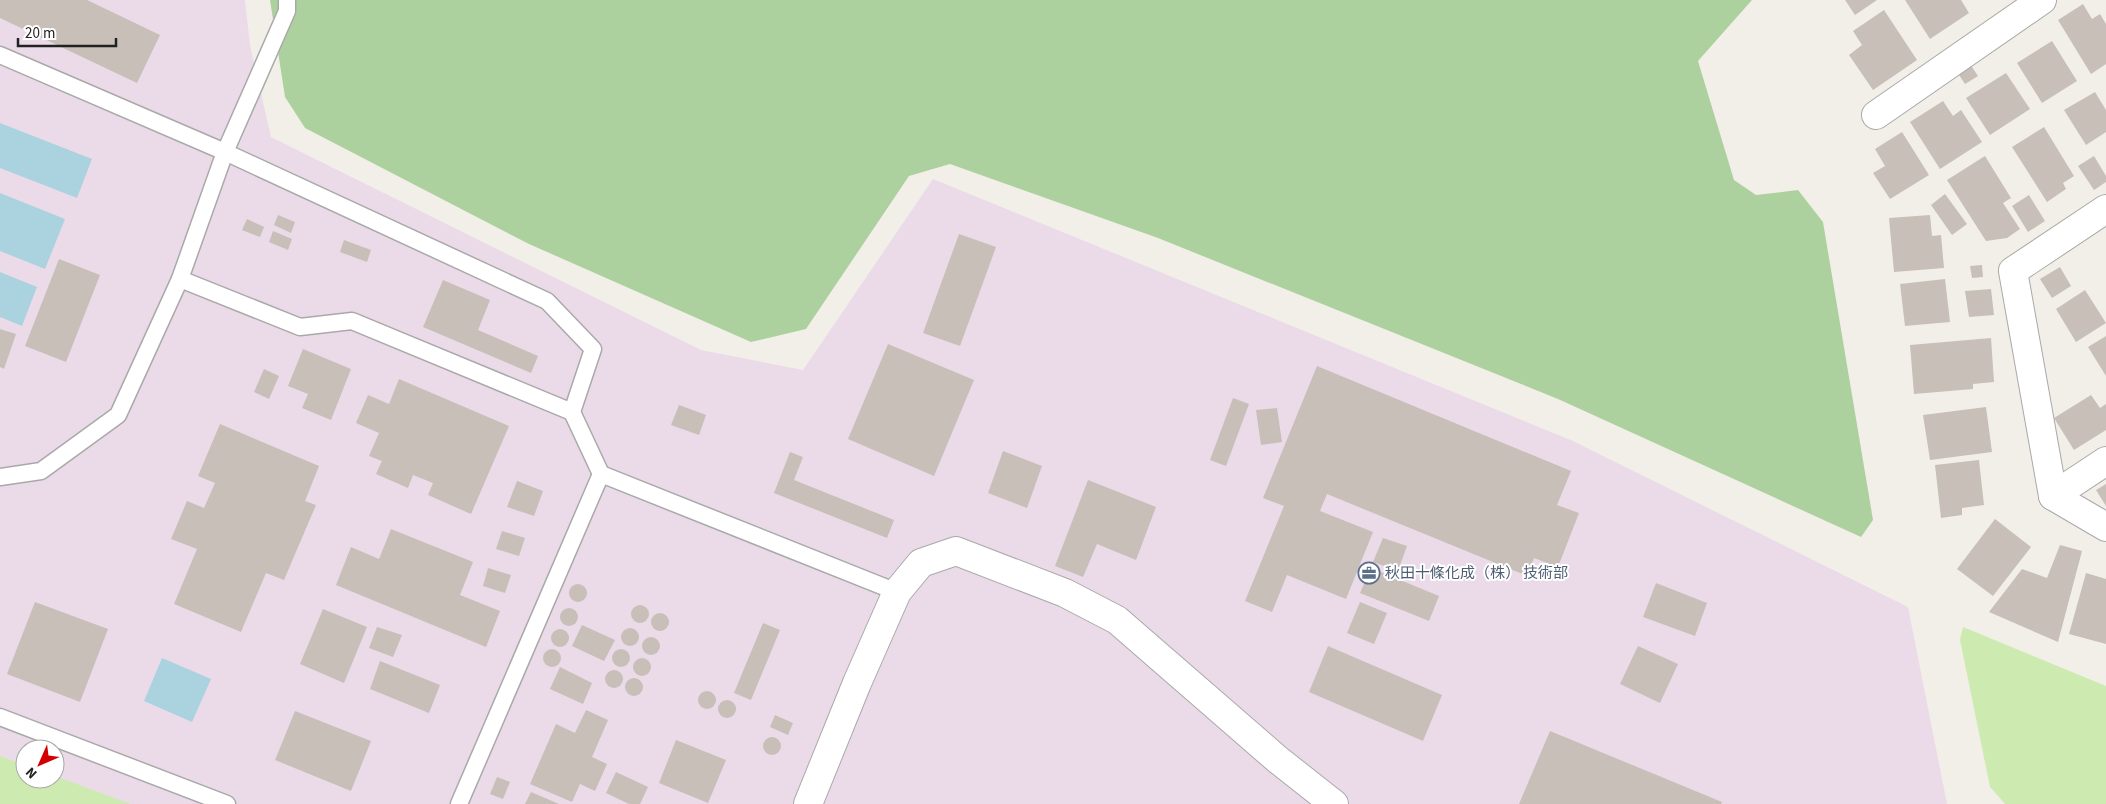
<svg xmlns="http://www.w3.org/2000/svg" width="2106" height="804" viewBox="0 0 2106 804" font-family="'Source Sans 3','Noto Sans JP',sans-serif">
  <rect width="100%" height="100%" fill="#f2efe9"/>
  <path fill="#ebdbe8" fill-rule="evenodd" d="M0,0H245L250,45L271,137L701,350L803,370L933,179L1573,441L1908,607L1947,804H0ZM25,749H55V779H25Z"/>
  <g fill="#cdebb0">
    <path d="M1963,627L2106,686V804H2005L1990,787L1960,640Z"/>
    <path d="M0,756L25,765V779H55V776L131,804H0Z"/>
  </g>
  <path fill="#add19e" d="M270,0H1752L1698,61L1734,180L1756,195L1798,190L1823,222L1873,520L1861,537L1558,399L1158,238L950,164L909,176L806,329L751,342L529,244L305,128L285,97Z"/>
  <g fill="#aad3df">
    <path d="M0,123L92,159L77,198L0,168Z"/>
    <path d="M0,193L65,219L45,269L0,251Z"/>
    <path d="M0,272L37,287L22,326L0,317Z"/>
    <path d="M162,658L211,679L192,722L144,701Z"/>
  </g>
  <g fill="#c7bfb8">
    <path d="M0,0H87L160,35L137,83L0,18Z"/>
    <path d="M1845,0H1877L1855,15Z"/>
    <path d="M1905,0H1961L1969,13L1930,39Z"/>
    <path d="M2083,4L2092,19L2100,14L2106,24V64L2091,74L2058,20Z"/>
    <path d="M1884,10L1917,60L1873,90L1849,55L1862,45L1853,31Z"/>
    <path d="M2052,41L2077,81L2042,103L2017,63Z"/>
    <path d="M1970,64L1978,76L1965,84L1957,72Z"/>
    <path d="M2006,73L2030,109L1990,135L1966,98Z"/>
    <path d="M2095,92L2106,110V132L2086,145L2064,110Z"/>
    <path d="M1943,101L1953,116L1961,110L1982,142L1940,169L1910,122Z"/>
    <path d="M2044,127L2074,176L2063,183L2066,189L2047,202L2012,147Z"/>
    <path d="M1902,132L1929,175L1890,199L1873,173L1885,166L1875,149Z"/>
    <path d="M1985,156L2011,198L2003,203L2020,229L2007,238L1986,241L1947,180Z"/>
    <path d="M2094,156L2106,176V182L2094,190L2078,166Z"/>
    <path d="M1945,194L1967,224L1952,235L1931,205Z"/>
    <path d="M2029,195L2045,221L2028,232L2012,206Z"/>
    <path d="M278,215L295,222L291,233L274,225Z"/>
    <path d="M1930,215L1932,236L1941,235L1944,268L1894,272L1889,218Z"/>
    <path d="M247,219L264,227L260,237L242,230Z"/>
    <path d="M273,231L292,239L288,250L269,242Z"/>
    <path d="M959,234L996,247L960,346L923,333Z"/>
    <path d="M344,240L371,250L367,262L340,252Z"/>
    <path d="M59,259L100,275L66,362L25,346Z"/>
    <path d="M1982,265L1983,277L1972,278L1970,266Z"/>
    <path d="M2060,267L2071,286L2052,298L2040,279Z"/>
    <path d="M1945,279L1950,322L1905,326L1900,284Z"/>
    <path d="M443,280L490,300L478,330L538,356L531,373L423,327Z"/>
    <path d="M1991,289L1994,315L1969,317L1965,291Z"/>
    <path d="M2085,290L2106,323L2076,342L2056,309Z"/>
    <path d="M0,329L16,334L4,369L0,367Z"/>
    <path d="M2106,336V376L2088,347Z"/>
    <path d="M1991,338L1994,382L1973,384V389L1914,394L1910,345Z"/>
    <path d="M888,344L974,380L934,476L848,439Z"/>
    <path d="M303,349L351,369L331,420L302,408L308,394L288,386Z"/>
    <path d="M1317,366L1571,471L1557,505L1579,513L1558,567L1534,558L1527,576L1327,494L1320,511L1373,532L1346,599L1287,575L1272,612L1245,601L1284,506L1263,498Z"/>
    <path d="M264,369L279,376L269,399L254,392Z"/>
    <path d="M399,379L509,426L471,514L428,495L433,483L413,475L408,488L376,474L382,461L369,456L379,433L356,423L368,395L389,404Z"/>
    <path d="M2091,395L2100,408L2106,404V430L2074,450L2054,418Z"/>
    <path d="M1233,398L1249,404L1226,466L1210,460Z"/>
    <path d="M679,405L706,415L699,435L671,425Z"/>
    <path d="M1986,407L1992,452L1930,460L1923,415Z"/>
    <path d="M1277,408L1282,442L1261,445L1256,410Z"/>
    <path d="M220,424L319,466L305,501L316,505L284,580L266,573L241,632L174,604L197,549L171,539L187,501L204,508L215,483L198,476Z"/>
    <path d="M1003,451L1042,466L1027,508L988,493Z"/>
    <path d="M790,452L803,457L794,480L894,520L887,538L774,493Z"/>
    <path d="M1979,460L1984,505L1962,508V515L1941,518L1935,465Z"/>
    <path d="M1088,480L1156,507L1136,560L1097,544L1083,577L1055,566Z"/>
    <path d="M517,481L543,491L534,516L507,507Z"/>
    <path d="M2106,484V506L2096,490Z"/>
    <path d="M1995,519L2031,547L1993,596L1957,569Z"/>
    <path d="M391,529L473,562L460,595L500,611L486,647L336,585L351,547L379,559Z"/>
    <path d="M502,531L525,538L519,556L496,549Z"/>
    <path d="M1383,538L1407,546L1398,571L1373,562Z"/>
    <path d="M2060,545L2082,551L2058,642L1989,612L2022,569L2047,578Z"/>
    <path d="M488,568L511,575L505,593L483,586Z"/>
    <path d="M1371,568L1439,596L1429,621L1360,593Z"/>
    <path d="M2086,573L2106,579V644L2069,634Z"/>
    <path d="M1656,583L1707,603L1695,636L1643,617Z"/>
    <circle cx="578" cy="593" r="9"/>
    <path d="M35,602L108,629L80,702L7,674Z"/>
    <path d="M1360,602L1387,613L1374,644L1347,633Z"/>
    <circle cx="640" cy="614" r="9"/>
    <circle cx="569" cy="617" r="9"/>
    <path d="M323,609L367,627L344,683L300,664Z"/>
    <circle cx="660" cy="622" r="9"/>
    <path d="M763,623L780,630L751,700L734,693Z"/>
    <path d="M582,625L615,640L604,661L572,646Z"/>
    <path d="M377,627L402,635L393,657L369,648Z"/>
    <circle cx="630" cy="637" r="9"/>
    <circle cx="560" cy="638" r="9"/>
    <circle cx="651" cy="646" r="9"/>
    <path d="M1328,646L1442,695L1423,741L1309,692Z"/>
    <path d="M1638,646L1678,664L1660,703L1620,684Z"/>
    <circle cx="621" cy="658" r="9"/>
    <circle cx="552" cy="658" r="9"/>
    <circle cx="642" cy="667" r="9"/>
    <path d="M380,661L440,685L429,713L370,689Z"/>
    <path d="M560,667L592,683L583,704L550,689Z"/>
    <circle cx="614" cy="679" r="9"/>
    <circle cx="634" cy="687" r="9"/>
    <circle cx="707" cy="700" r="9"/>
    <circle cx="727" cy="709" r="9"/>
    <path d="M586,710L608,720L592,757L607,764L595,791L580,784L572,802L530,784L556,724L575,733Z"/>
    <path d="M295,711L371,741L351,791L275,760Z"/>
    <path d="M775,715L793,723L788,735L770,727Z"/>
    <path d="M1550,731L1722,802L1721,804H1519Z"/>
    <circle cx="772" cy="746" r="9"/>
    <path d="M676,740L726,760L708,803L659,783Z"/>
    <path d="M616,772L648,787L640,804H629L606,793Z"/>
    <path d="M497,777L510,782L503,799L490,794Z"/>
    <path d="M531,792L559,804H525Z"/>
  </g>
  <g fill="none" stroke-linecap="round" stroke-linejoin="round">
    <g stroke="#a9a9a9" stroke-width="19">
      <g id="lane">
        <path d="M287,0V11L225,152L547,301L593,349L572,412L601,474"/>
        <path d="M0,55L225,152L180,279L300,327L352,321L572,412"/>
        <path d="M0,477L41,471L118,415L180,279"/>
        <path d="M0,717L227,804"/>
        <path d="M459,804L601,474L897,592"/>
      </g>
    </g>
    <g stroke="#a9a9a9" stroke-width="30">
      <g id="street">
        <path d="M1876,115L2042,0"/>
        <path d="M2106,209L2013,271L2053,496L2106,527"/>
        <path d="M2053,496L2106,461"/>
        <path d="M808,804L857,683L897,592L921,563L956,551L1065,593L1117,620L1277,759L1334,804"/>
      </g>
    </g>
    <use href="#lane" stroke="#fff" stroke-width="16"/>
    <use href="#street" stroke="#fff" stroke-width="28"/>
  </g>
  <defs>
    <g id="office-ring" transform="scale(1.125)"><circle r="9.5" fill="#fff" stroke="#5c6f8a" stroke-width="1.5"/><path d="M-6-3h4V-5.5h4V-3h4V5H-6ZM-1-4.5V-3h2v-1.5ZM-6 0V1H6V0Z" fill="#5c6f8a"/></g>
  </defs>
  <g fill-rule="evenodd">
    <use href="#office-ring" x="1369" y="573"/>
  </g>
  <g text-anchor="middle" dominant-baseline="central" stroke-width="4" stroke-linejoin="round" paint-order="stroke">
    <g font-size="15" fill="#4e5e75" stroke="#fff" text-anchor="start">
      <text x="1385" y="573">秋田十條化成（株） 技術部</text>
    </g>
  </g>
  <g transform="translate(40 764) rotate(225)"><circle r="24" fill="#ffffff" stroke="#a7a7a7"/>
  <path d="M0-4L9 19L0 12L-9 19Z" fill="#d40000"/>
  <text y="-8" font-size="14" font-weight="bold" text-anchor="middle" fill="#222222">N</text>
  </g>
  <path d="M18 38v8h98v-8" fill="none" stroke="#222222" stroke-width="2.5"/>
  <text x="25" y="38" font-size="15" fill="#222222" stroke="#ffffff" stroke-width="4" paint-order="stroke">20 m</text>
</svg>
